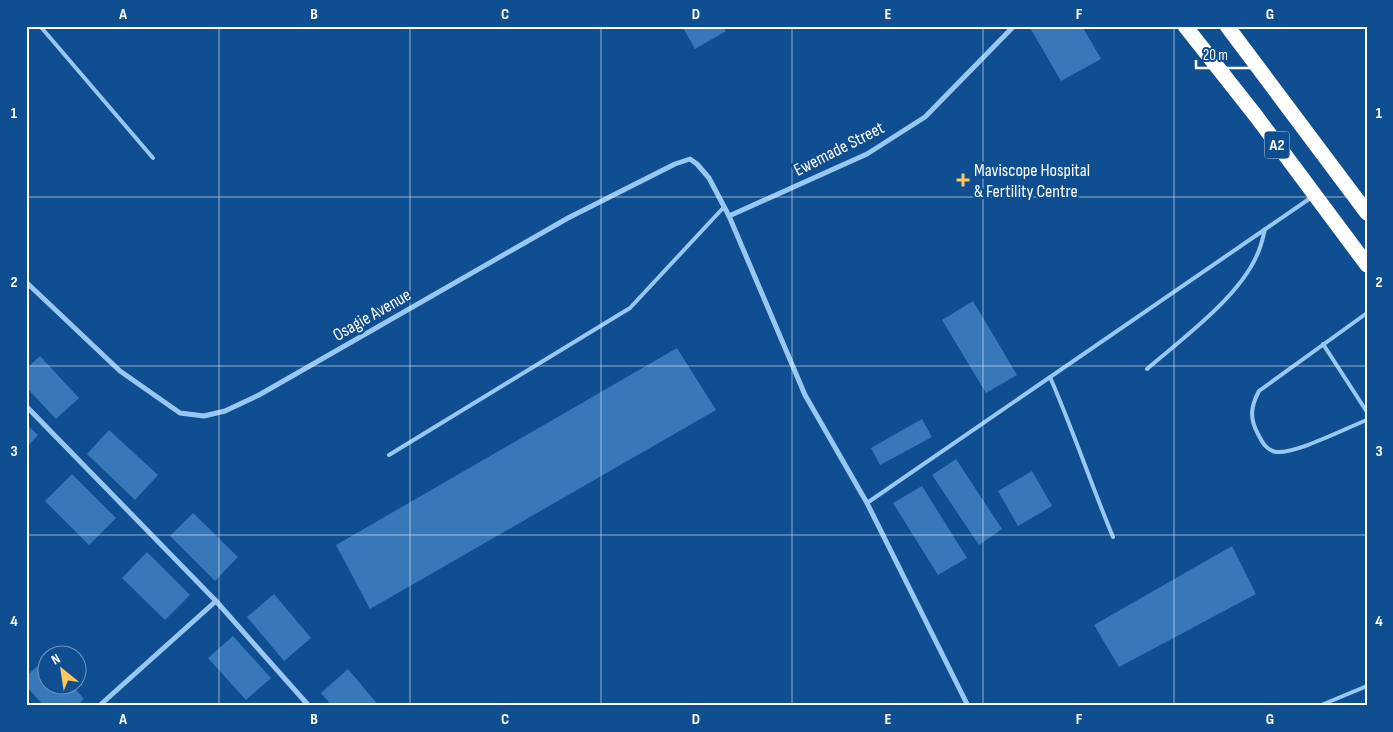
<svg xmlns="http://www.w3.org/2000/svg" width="1393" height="732" viewBox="0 0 1393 732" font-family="'Sofia Sans Condensed',sans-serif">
  <rect width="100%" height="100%" fill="#0f4e90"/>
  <g fill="#3778b9">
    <path d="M682,26H723L726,31L695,49Z"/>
    <path d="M1029,26H1082L1101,59L1061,81Z"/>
    <path d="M973,301L1017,375L986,393L942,320Z"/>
    <path d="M677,348L716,410L370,609L336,545Z"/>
    <path d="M40,356L79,398L56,419L26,387V369Z"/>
    <path d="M922,419L932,437L880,465L871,448Z"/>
    <path d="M26,424L38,435L26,448Z"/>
    <path d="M109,430L158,475L135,500L87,454Z"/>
    <path d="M956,459L1002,529L979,545L932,475Z"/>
    <path d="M1032,471L1052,506L1018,526L998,491Z"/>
    <path d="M72,474L116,518L89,545L45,501Z"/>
    <path d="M922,486L967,558L938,575L893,503Z"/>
    <path d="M193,513L238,557L215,581L170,536Z"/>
    <path d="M1232,546L1256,594L1119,667L1094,625Z"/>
    <path d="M147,552L190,595L165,620L122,578Z"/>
    <path d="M274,594L311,638L284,661L247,617Z"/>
    <path d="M233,636L271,678L246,700L208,658Z"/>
    <path d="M47,658L48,684H71L84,699L76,706H44L26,686V676Z"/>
    <path d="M348,669L379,706H332L321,693Z"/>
  </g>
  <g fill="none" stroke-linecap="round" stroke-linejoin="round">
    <g stroke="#99c7f3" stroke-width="4">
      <path d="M40,26L153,158"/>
      <path d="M1367,313L1259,391C1251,406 1249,418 1258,434C1262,442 1266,450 1276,452C1296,454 1346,428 1367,420"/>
      <path d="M1323,344L1367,412"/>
      <path d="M1147,369C1182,339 1239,297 1257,255C1261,247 1263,238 1265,229"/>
      <path d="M1050,377C1073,430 1091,484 1113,537"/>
      <path d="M389,455L630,308L724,207"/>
      <path d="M867,503L1312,197"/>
      <path d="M1319,706L1367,686"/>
    </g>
    <g stroke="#99c7f3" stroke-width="5">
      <path d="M729,216L867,154L925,117L1014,26"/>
      <path d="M26,282L120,371L180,413L204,416L225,411L259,395L568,218L675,164L690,159L697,164L709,178L729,216L805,395L867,503L968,706"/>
      <path d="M26,406L216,601L309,706"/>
      <path d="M99,706L216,601"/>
    </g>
    <g stroke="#fff" stroke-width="15">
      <path d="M1185,26L1256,116L1367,265"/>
      <path d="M1227,26L1367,213"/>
    </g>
  </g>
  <path fill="none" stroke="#fff" stroke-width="1" stroke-opacity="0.55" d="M219,26V706M410,26V706M601,26V706M792,26V706M983,26V706M1174,26V706M26,197H1367M26,366H1367M26,535H1367"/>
  <path fill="#ffc75b" stroke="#0f4e90" stroke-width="2" d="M960.5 172.5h5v5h5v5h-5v5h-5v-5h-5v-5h5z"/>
  <g text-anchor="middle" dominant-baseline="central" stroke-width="5" stroke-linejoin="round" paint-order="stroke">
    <rect fill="#0f4e90" stroke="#b7cade" stroke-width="1" x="1264.5" y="131.5" width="25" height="27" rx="4"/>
    <g font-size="16" font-weight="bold" fill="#fff">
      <text x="1277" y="145">A2</text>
    </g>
    <g font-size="18" fill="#fff" stroke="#0f4e90">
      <text transform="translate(839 149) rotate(-27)">Ewemade Street</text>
      <text transform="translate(372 315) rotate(-30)">Osagie Avenue</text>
    </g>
    <g font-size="18" fill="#fff" stroke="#0f4e90" text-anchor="start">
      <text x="974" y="170">Maviscope Hospital<tspan x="974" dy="21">&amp; Fertility Centre</tspan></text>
    </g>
  </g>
  <rect width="1393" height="732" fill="none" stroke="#0f4e90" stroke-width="55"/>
  <g transform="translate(62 670) rotate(330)"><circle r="24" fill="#0f4e90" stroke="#6f95bc"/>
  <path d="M0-4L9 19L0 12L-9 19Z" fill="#ffc75b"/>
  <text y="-8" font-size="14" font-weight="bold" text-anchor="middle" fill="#ffffff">N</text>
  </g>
  <path d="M1196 60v8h64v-8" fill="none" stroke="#ffffff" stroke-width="2.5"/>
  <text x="1203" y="60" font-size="15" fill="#ffffff" stroke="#0f4e90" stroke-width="4" paint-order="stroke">20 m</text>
  <rect x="28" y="28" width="1338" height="676" fill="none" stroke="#fff" stroke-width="2"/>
  <g font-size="16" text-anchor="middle" font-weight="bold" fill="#fff">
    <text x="123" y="19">A</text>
    <text x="314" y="19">B</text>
    <text x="505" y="19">C</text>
    <text x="696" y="19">D</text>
    <text x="888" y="19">E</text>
    <text x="1079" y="19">F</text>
    <text x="1270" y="19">G</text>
    <text x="14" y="118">1</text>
    <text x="1379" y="118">1</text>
    <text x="14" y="287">2</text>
    <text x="1379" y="287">2</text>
    <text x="14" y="456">3</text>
    <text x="1379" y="456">3</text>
    <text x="14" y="626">4</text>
    <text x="1379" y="626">4</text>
    <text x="123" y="724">A</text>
    <text x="314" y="724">B</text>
    <text x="505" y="724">C</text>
    <text x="696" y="724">D</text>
    <text x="888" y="724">E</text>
    <text x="1079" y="724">F</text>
    <text x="1270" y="724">G</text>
  </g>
</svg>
